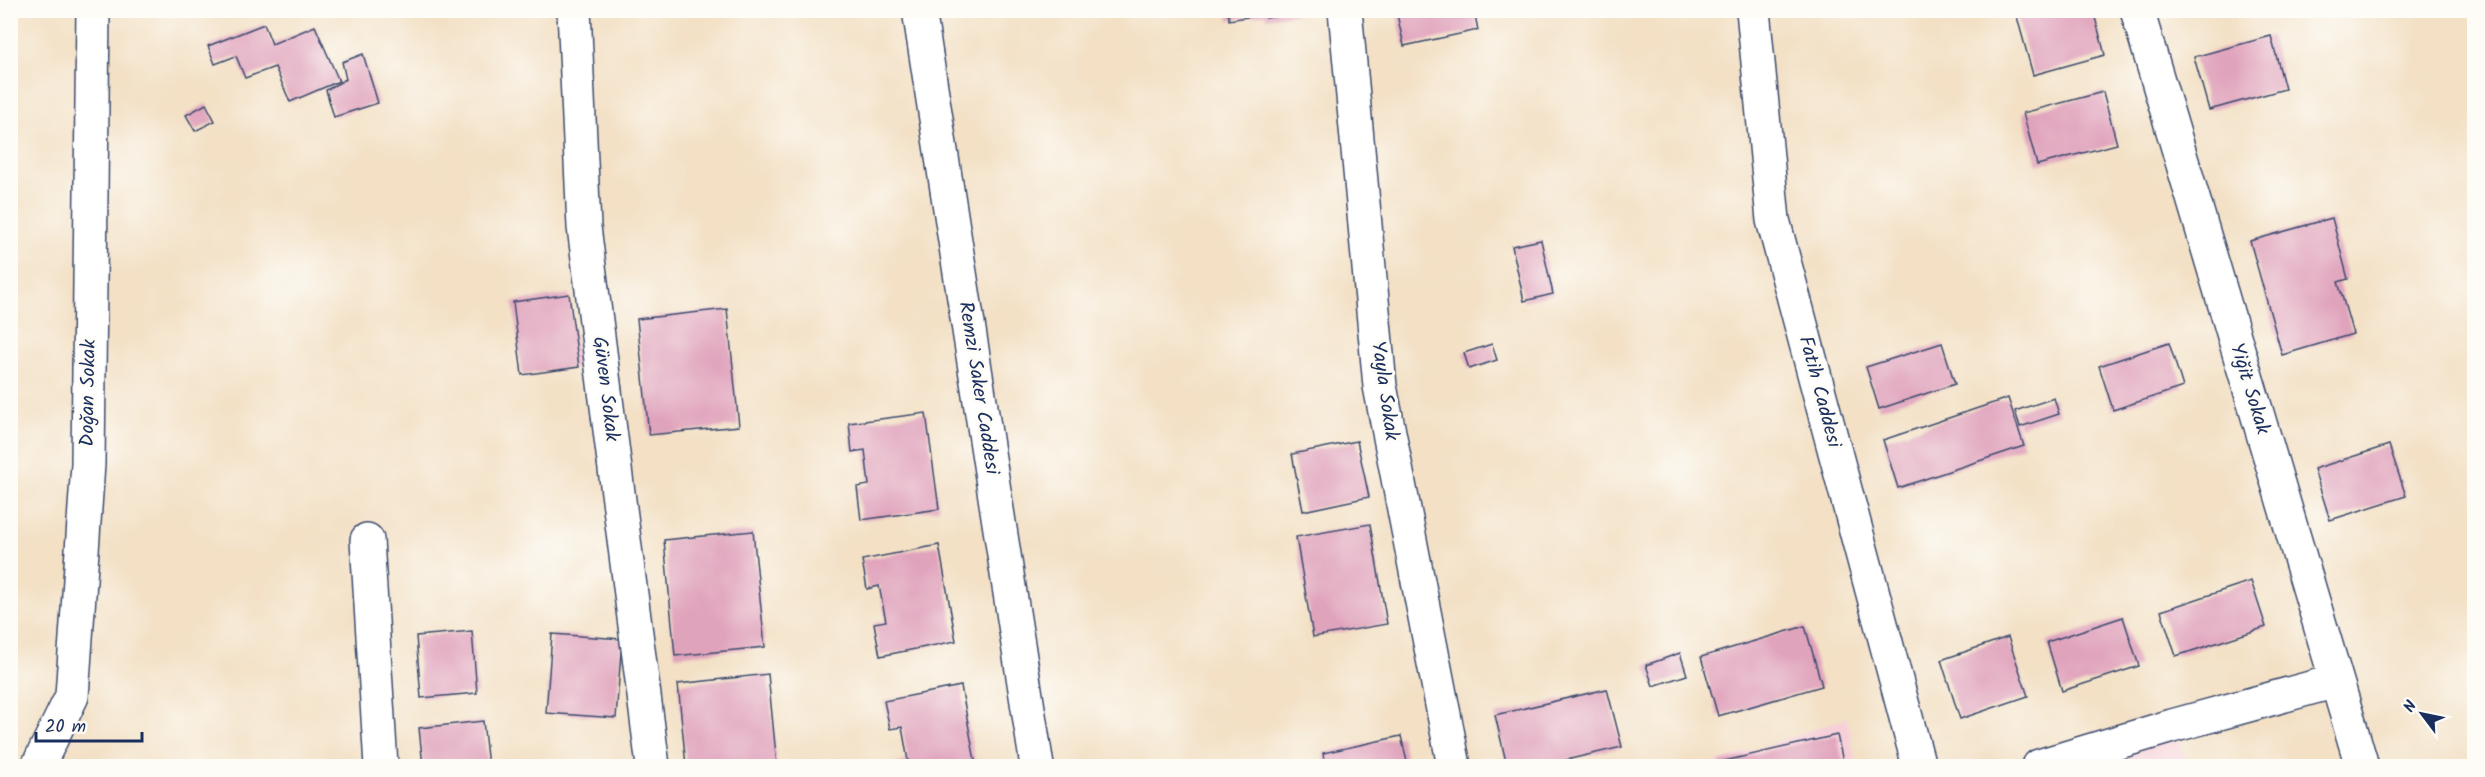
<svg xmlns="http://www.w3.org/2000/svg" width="2485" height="777" viewBox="0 0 2485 777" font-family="Kalam,sans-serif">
  <rect width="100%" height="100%" fill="#fdfcf7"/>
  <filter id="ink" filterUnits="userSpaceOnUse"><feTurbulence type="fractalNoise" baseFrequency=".0167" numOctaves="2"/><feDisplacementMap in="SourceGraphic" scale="12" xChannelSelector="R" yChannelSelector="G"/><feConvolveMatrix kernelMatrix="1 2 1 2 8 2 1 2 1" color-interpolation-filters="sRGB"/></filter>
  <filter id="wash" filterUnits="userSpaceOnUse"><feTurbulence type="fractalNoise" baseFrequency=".008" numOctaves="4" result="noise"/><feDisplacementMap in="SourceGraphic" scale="24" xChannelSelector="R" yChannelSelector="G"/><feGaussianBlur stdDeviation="1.35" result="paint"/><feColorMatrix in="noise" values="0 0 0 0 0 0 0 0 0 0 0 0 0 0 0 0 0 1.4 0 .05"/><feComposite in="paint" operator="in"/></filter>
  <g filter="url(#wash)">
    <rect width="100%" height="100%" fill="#f3e0c5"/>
    <g fill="#f6cfd8">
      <path d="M1847,718L1857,766H1710L1709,765Z"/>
      <path d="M2173,719L2187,766H2011Z"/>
    </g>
    <g id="blocks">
      <g fill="#e0a3bc">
        <path d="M1228,10H1299L1300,13L1266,18V14L1229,20Z"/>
        <path d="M1396,10H1474L1478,30L1404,46Z"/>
        <path d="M2040,10H2093L2105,55L2033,75L2017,17Z"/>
        <path d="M264,24L272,44L315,26L339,81L290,102L275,67L245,78L236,56L215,64L208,46Z"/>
        <path d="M2271,36L2285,89L2209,110L2194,57Z"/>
        <path d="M363,54L378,103L334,117L326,90L346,79L342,62Z"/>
        <path d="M2103,92L2117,144L2037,165L2023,113Z"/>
        <path d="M206,104L215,121L195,131L186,115Z"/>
        <path d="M2332,218L2348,279L2338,282L2353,334L2282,355L2250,241Z"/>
        <path d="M1541,240L1553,294L1524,301L1512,246Z"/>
        <path d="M569,294L579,367L522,375L513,302Z"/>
        <path d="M727,309L739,426L649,435L637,319Z"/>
        <path d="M1942,343L1955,384L1879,409L1866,367Z"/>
        <path d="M2169,343L2183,387L2113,410L2099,366Z"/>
        <path d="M1492,344L1497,360L1469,369L1464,353Z"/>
        <path d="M2008,398L2024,446L1898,488L1883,440Z"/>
        <path d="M2054,398L2059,414L2020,427L2015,411Z"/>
        <path d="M926,413L939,509L861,520L857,487L869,485L865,450L852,452L849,423Z"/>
        <path d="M1357,441L1369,497L1303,511L1292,454Z"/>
        <path d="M2389,445L2406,496L2330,520L2314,469Z"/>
        <path d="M1370,524L1387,624L1313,637L1296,537Z"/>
        <path d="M753,531L765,647L675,656L664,540Z"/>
        <path d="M939,545L956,641L880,656L874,623L886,621L879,586L867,589L862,560Z"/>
        <path d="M2251,581L2266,627L2176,656L2161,611Z"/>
        <path d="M2123,617L2139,666L2062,691L2047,642Z"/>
        <path d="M1805,626L1822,686L1718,716L1701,657Z"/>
        <path d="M472,631L477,693L421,698L416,636Z"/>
        <path d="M552,634L622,639L616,718L546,713Z"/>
        <path d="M2008,637L2028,696L1960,719L1941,660Z"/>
        <path d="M1680,653L1687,675L1653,686L1646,665Z"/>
        <path d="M768,674L777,766H686L678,684Z"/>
        <path d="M961,686L976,766H896V764L908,761L902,727L890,729L884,701Z"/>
        <path d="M1607,689L1622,747L1540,766H1507L1495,715Z"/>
        <path d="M483,721L488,766H423L419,728Z"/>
        <path d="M1837,735L1844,766H1721L1720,762Z"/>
        <path d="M1401,736L1408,766H1325L1323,753Z"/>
      </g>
    </g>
  </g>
  <g filter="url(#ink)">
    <use href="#blocks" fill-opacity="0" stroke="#3b4a6d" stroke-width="1.5"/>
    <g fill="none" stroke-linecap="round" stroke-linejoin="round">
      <g stroke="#3b4a6d" stroke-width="36">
        <g id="street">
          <path d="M574,10L584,227L653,766"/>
          <path d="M1345,10L1380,386L1454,766"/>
          <path d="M2137,10L2362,766"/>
          <path d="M367,540L381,766"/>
          <path d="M38,766L72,696L88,464L93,10"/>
          <path d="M2039,766L2172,726L2336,681"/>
        </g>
      </g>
      <g stroke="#3b4a6d" stroke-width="36">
        <g id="secondary">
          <path d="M919,10L1037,766"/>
          <path d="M1753,10L1773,220L1919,766"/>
        </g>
      </g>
      <use href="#street" stroke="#fff" stroke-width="33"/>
      <use href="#secondary" stroke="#fff" stroke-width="33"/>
    </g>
  </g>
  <g text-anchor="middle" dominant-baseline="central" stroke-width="6" stroke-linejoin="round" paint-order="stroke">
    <g font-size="20" fill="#1b2f5e" stroke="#fdfcf7">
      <text transform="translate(978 388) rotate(81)">Remzi Saker Caddesi</text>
      <text transform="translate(605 389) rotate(83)">Güven Sokak</text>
      <text transform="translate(2249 389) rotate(73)">Yiğit Sokak</text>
      <text transform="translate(1384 391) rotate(82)">Yayla Sokak</text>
      <text transform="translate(1819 392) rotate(75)">Fatih Caddesi</text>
      <text transform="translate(89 393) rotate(-89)">Doğan Sokak</text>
    </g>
  </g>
  <rect width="2485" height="777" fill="none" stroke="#fdfcf7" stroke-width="36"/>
  <g transform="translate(2422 714) rotate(302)" stroke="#fdfcf7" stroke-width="4.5" paint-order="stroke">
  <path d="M0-4.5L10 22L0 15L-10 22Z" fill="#1b2f5e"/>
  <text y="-9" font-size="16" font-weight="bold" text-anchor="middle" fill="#1b2f5e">N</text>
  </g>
  <path d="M36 732v9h106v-9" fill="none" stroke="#1b2f5e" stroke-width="3"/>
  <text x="45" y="732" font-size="18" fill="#1b2f5e" stroke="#fdfcf7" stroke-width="4.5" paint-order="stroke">20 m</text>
</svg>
